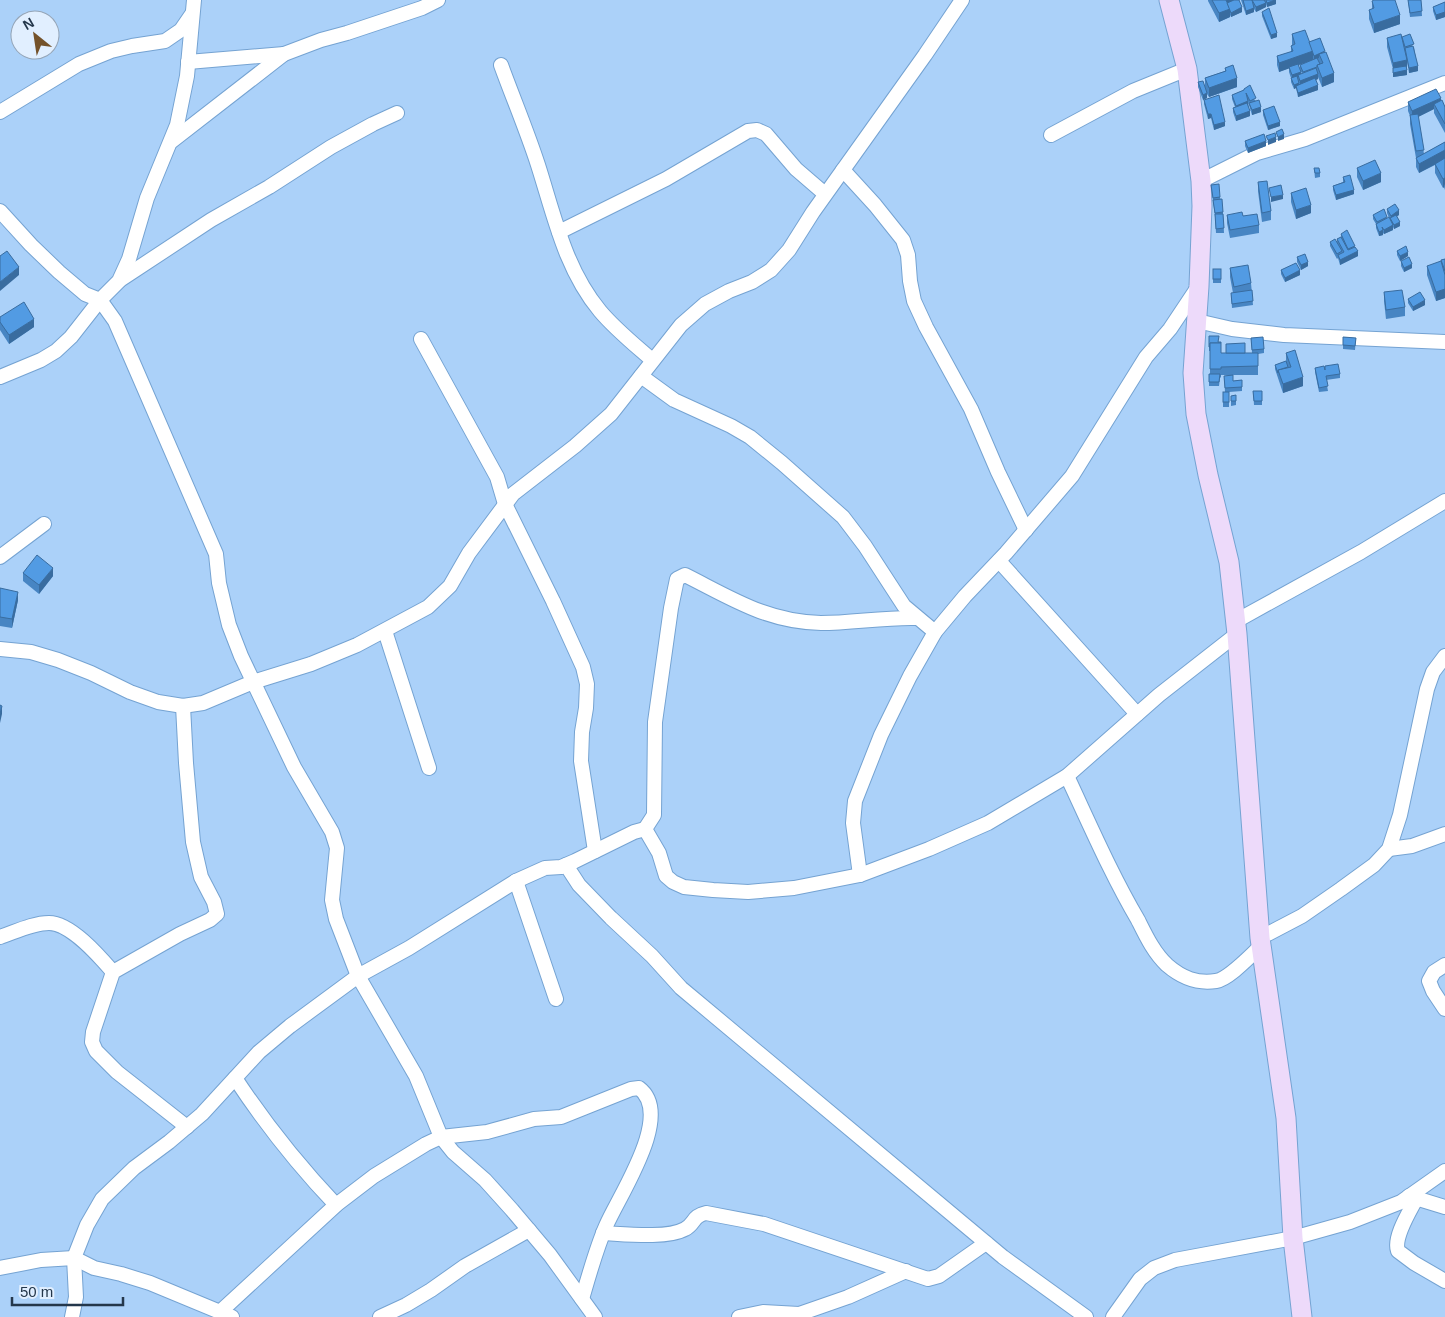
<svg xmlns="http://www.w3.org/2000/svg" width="1445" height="1317" viewBox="0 0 1445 1317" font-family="Helvetica,sans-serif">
  <rect width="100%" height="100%" fill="#abd1f9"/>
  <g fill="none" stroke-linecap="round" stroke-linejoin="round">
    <g stroke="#75a3d2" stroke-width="16">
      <g id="street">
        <path d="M188,62L284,54"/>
        <path d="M501,65C513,98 527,131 538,165C554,215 565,269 600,311C615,329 635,345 652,360"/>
        <path d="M0,112L79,64L111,51L132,46L165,41L181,30L192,14"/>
        <path d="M1051,135L1133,91L1187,69"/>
        <path d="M172,141L284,54L321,40L347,33L422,8L438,0"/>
        <path d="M843,170L875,205L903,240L908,255L910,281L914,301L926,327L971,409L998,472L1026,530"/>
        <path d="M1201,181L1257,153L1305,139L1445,83"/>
        <path d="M0,211L31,245L59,272L85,294L100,300L115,321L216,554L219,583L229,625L241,656L294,767L332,832L337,848L332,900L336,919L358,976L416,1076L441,1137L453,1152L485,1180L512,1210L550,1255L595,1317"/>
        <path d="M559,232L666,179L748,131L757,130L766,134L796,169L825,194"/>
        <path d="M120,280L211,220L269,187L331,147L373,124L397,113"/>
        <path d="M1197,321L1232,329L1284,335L1445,342"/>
        <path d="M421,339L497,477L505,504L553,601L583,667L587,684L586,708L582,732L581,761L595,851"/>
        <path d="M641,376L674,400L731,426L750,437L782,463L843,517L865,546L904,606L935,632"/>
        <path d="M0,377L41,360L56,351L71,337L100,300L119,281L129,259L147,198L177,125L187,76L194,0"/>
        <path d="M0,557L44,524"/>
        <path d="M999,561L1137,714"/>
        <path d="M917,618C884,617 853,623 821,623C767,622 731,598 685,575L677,579L671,608L655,722L654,815L645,829L659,853L666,876L673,882L684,887L713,890L748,892L794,888L860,875L929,849L988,823L1067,776L1159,695L1237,634"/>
        <path d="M1236,621L1361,552L1445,501"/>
        <path d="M385,631L429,768"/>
        <path d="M0,649L31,652L58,660L91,673L130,692L158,702L183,706L203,703L253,682L311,664L357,645L428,607L450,586L469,553L513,494L575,446L611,414L681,325L705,304L729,291L752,282L771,270L789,250L813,212L925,55L962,0"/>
        <path d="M183,706L186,763L193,842L201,877L214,902L217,914L210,920L180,934L113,972L93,1032L92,1042L96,1051L117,1072L187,1127"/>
        <path d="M1067,776C1090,825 1111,874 1138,920C1146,936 1154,953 1167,965C1182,978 1197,984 1216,981C1229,979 1251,955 1261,946"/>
        <path d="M1389,849L1412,846L1445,834"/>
        <path d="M566,865L579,885L611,918L652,956L681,988L1003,1257L1086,1317"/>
        <path d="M860,875L853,823L855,801L881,735L910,676L935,632L965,596L1006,553L1072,476L1146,357L1170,329L1198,287"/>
        <path d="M516,881L556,999"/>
        <path d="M0,937C15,932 33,923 49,923C71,923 100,957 113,972"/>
        <path d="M1260,938L1302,916L1341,889L1374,865L1389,849L1400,815L1427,689L1433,672L1445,656"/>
        <path d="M1445,965L1434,972L1429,981L1433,991L1445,1009"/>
        <path d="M235,1078C266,1125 297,1164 336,1205"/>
        <path d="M1409,1196L1445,1207"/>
        <path d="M1416,1199C1410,1211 1393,1237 1398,1251L1414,1263L1445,1281"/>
        <path d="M603,1233C624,1234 667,1239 685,1229C695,1224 692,1216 706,1213L764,1224L928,1279L939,1276L986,1243"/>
        <path d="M0,1268L41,1260L74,1258L94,1268L121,1274L150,1283L232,1317"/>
        <path d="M220,1312L336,1205L374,1176L426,1144L441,1137L487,1132L534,1119L561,1117L631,1089L639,1088C675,1115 618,1197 606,1226C596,1249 589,1275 582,1299"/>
        <path d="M72,1317L76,1297L74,1258L87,1225L102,1199L134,1168L169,1142L202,1114L259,1052L290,1026L358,976L409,948L516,881L545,868L561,867L575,861L634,832L645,829"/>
        <path d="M380,1317L406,1305L431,1290L465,1266L529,1230"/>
        <path d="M739,1317L763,1312L799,1314L848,1297L906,1271"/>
        <path d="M1113,1317L1140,1279L1154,1268L1175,1260L1293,1238L1350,1222L1401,1202L1445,1171"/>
      </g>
    </g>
    <g stroke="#75a3d2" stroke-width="21">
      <path id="secondary" d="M1169,0L1187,69L1201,181L1202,206L1199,286L1193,373L1196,414L1208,475L1229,562L1237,634L1260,938L1286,1118L1293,1238L1302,1317"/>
    </g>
    <use href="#street" stroke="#fff" stroke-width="14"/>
    <use href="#secondary" stroke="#eddafa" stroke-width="19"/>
  </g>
  <g fill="#4785c3" fill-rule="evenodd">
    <path d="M1208,0H1239L1242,12L1231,17L1230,15V17L1219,22L1208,1Z"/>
    <path d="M1241,0H1276V4L1267,7L1266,4V7L1256,12L1254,9V12L1246,15Z"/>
    <path d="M1408,0H1421L1422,16L1410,17Z"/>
    <path d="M1372,1L1400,24L1374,33L1369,19V10L1372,9Z"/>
    <path d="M1445,2V17L1436,20L1433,11V7Z"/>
    <path d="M1262,12L1277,37L1271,39L1262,16Z"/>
    <path d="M1292,34L1309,42L1320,38L1334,82L1322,87L1318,77V79L1316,80L1318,90L1298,97L1296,88L1294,89L1291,82V78L1289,72V68L1279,72L1277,65V56L1291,52V46L1292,45ZM1310,61L1300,65V69L1302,74H1301L1298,65Z"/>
    <path d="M1402,37L1414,47L1418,71L1409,73L1407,62V75L1393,77V69L1387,47V38Z"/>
    <path d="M1225,68L1237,87L1209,97L1207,94V98L1203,100L1198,87V82L1205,87V78L1225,71Z"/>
    <path d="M1244,89L1256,101L1261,112L1252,115L1248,102L1250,116L1236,121L1233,112V108L1235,107L1232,99V95L1244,90Z"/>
    <path d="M1204,100L1225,126L1214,130L1211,118L1208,119L1204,104Z"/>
    <path d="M1441,101L1445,107V133L1434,113V109L1418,117L1424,154L1445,142V190L1444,187L1443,188L1435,173V165L1419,173L1416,167V158L1410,124V116L1408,111V102Z"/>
    <path d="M1263,110L1280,126L1268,130L1263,115Z"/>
    <path d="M1245,141L1266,146L1248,153L1245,146Z"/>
    <path d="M1314,168L1320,173V177L1315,178Z"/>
    <path d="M1357,168L1381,182L1363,190L1357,177Z"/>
    <path d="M1343,177L1354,194L1336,200L1333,190V186L1343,182Z"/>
    <path d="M1258,182L1271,211V220L1262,222L1258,191Z"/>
    <path d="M1211,185L1220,197L1223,212L1224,233H1216L1215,217Z"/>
    <path d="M1291,193L1311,213L1296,219L1291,202Z"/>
    <path d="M1387,209L1399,215L1397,216L1400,226L1394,229L1393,227V230L1384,234L1383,233V235L1379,236L1376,228V224L1373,219V215L1387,218L1390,220L1387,213Z"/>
    <path d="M1227,215L1243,216L1259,225V233L1230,238L1227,223Z"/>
    <path d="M1341,234L1355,247L1358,256L1340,265L1338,258L1337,259L1330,246V242H1337V239L1341,237Z"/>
    <path d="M1397,251L1408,256L1400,261L1397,255Z"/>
    <path d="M1297,257L1308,266L1301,270L1297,262Z"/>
    <path d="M1445,259V298L1436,301L1427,275V266L1441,264V260Z"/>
    <path d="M1401,261L1412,268L1404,272L1401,266Z"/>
    <path d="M1230,268L1251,283L1253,305L1232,308L1231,293H1233L1230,277Z"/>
    <rect x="1213" y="269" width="8" height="14"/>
    <path d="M1281,270L1300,275L1285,282L1281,274Z"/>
    <path d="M1384,292L1405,307V316L1386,319L1384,301Z"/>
    <path d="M1408,299L1425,305L1413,311L1408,303Z"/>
    <path d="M0,317L34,327L9,344L0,330Z"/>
    <path d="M1209,336L1219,342L1221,353H1252L1251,338L1264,349V353L1258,354V375H1233V381L1242,380V391L1229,392V407H1223V392H1225L1224,376L1230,375H1221V377L1220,378L1219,386H1209V374H1210V351H1209Z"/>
    <path d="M1343,337L1356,338L1355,350L1343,349Z"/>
    <path d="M1286,353L1303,386L1283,393L1275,369V365L1286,361Z"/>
    <path d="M1315,368L1340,374V378L1326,380L1328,391L1319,392L1315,372Z"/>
    <path d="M1253,391H1262V405H1254Z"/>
    <path d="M1236,395V405L1231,406V396Z"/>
    <path d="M23,573L53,576L39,594L23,581Z"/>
    <path d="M0,588L18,600L12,628L0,626Z"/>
  </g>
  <g fill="#396c9f">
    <path d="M1224,0H1235L1224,5Z"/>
    <path d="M1275,0H1276V4L1267,7V3Z"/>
    <path d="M1266,3V7L1256,12V7Z"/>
    <path d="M1242,7V12L1231,17V13Z"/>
    <path d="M1254,8V12L1246,15V11Z"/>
    <path d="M1230,9V17L1219,22V13Z"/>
    <path d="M1445,12V17L1436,20V15Z"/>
    <path d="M1400,15V24L1374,33V24Z"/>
    <path d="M1277,33V37L1271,39V35Z"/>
    <path d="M1313,51V60L1279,72V63Z"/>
    <path d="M1325,51L1319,54V58L1314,60V56Z"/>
    <path d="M1407,60V69L1393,72V63Z"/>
    <path d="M1418,66V71L1409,73V68Z"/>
    <path d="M1407,70V75L1393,77V73Z"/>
    <path d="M1301,72V76L1298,75V78L1292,80V75Z"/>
    <path d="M1334,73V82L1322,87V78Z"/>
    <path d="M1318,74V79L1300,86V81Z"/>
    <path d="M1237,78V87L1209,97V88Z"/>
    <path d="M1299,83V87L1296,86V88L1294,89V85Z"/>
    <path d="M1318,85V90L1298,97V93Z"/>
    <path d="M1207,93V98L1203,100V95Z"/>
    <path d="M1441,98V107L1434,104V109L1412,120V111Z"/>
    <path d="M1248,101V105L1236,110V106Z"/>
    <path d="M1261,107V112L1252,115V110Z"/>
    <path d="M1250,111V116L1236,121V116Z"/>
    <path d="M1208,114H1211V118L1208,119Z"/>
    <path d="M1225,122V126L1214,130V125Z"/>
    <path d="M1280,122V126L1268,130V126Z"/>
    <path d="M1284,134V139L1278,141V137Z"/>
    <path d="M1276,137V142L1268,145V140Z"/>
    <path d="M1266,141V146L1248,153V148Z"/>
    <path d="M1445,150V159L1419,173V164Z"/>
    <path d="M1381,173V182L1363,190V181Z"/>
    <path d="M1445,178V186L1444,184V187L1443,188V179Z"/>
    <path d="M1354,190V194L1336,200V195Z"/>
    <path d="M1283,195V199L1271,202V197Z"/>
    <path d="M1311,205V213L1296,219V210Z"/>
    <path d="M1399,210V215L1391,220V216Z"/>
    <path d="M1400,222V226L1394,229V225Z"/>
    <path d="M1393,225V230L1384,234V230Z"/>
    <path d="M1383,230V235L1379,236V232Z"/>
    <path d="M1358,251V256L1340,265V260Z"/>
    <path d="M1408,252V256L1400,261V256Z"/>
    <path d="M1308,262V266L1301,270V265Z"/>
    <path d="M1412,264V268L1404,272V268Z"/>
    <path d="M19,267V275L0,291V282Z"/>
    <path d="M1300,270V275L1285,282V278Z"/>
    <path d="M1445,289V298L1436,301V292Z"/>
    <path d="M1425,300V305L1413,311V307Z"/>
    <path d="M34,319V327L9,344V335Z"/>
    <path d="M1303,377V386L1283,393V384Z"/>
    <path d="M53,568V576L39,594V585Z"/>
    <path d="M18,592V600L12,628V619Z"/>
    <path d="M2,706V714L0,723V714Z"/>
  </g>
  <g fill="#529be3" stroke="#396c9f">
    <path d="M1212,0H1226L1230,9L1219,13Z"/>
    <path d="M1234,0H1239L1242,7L1231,13L1227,3Z"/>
    <path d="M1243,0H1252L1254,8L1246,11Z"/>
    <path d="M1252,0H1264L1266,3L1256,7Z"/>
    <path d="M1266,0H1275L1267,3Z"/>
    <path d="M1374,0H1395L1400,15L1374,24L1369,10L1374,8L1372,1Z"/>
    <path d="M1408,0H1421L1422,11L1410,13Z"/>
    <path d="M1445,2V12L1436,15L1433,7Z"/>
    <path d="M1269,8L1277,33L1271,35L1262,12Z"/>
    <path d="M1305,30L1313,51L1279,63L1277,56L1293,51L1291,46L1295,44L1292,34Z"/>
    <path d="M1401,34L1407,60L1393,63L1387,38Z"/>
    <path d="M1410,34L1414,44L1405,47L1402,37Z"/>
    <path d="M1320,38L1325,51L1314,56L1309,42Z"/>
    <path d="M1413,46L1418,66L1409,68L1405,48Z"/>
    <path d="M1326,52L1334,73L1322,78L1317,65L1323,63L1319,54Z"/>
    <path d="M1317,58L1320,64L1317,65V67L1303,72L1300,65Z"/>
    <path d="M1298,64L1301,72L1292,75L1289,67Z"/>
    <path d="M1233,65L1237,78L1209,88L1205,78L1226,71L1225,68Z"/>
    <path d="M1406,66L1407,70L1393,73V68Z"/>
    <path d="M1316,68L1318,74L1300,81L1298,75Z"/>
    <path d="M1297,76L1299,83L1294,85L1291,78Z"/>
    <path d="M1315,78L1318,85L1298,93L1296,86Z"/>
    <path d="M1203,81L1207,93L1203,95L1198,82Z"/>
    <path d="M1250,85L1256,98L1250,101L1246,93L1248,101L1236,106L1232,95L1244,90V89Z"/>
    <path d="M1436,89L1441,98L1412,111L1408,102Z"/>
    <path d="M1219,95L1225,122L1214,125L1211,114H1208L1204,100Z"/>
    <path d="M1259,100L1261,107L1252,110L1249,103Z"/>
    <path d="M1442,100L1445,107V124L1434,104Z"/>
    <path d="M1247,103L1250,111L1236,116L1233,108Z"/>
    <path d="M1274,106L1280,122L1268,126L1263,110Z"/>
    <path d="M1418,114L1424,150L1416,151L1410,115Z"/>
    <path d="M1282,129L1284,134L1278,137L1276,132Z"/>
    <path d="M1275,133L1276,137L1268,140L1266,136Z"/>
    <path d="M1264,134L1266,141L1248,148L1245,141Z"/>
    <path d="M1445,142V150L1419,164L1416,158Z"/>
    <path d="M1445,158V178L1443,179L1435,164Z"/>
    <path d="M1375,160L1381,173L1363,181L1357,168Z"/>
    <path d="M1314,168H1319L1320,173H1315Z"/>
    <path d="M1350,175L1354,190L1336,195L1333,186L1345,182L1343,177Z"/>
    <path d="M1267,181L1271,211L1262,213L1258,182Z"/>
    <path d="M1219,184L1220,197L1213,198L1211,185Z"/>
    <path d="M1281,185L1283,195L1271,197L1269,188Z"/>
    <path d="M1306,188L1311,205L1296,210L1291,193Z"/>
    <path d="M1222,199L1223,212L1215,213L1213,200Z"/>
    <path d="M1395,204L1399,210L1391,216L1387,209Z"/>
    <path d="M1384,209L1387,217L1377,222L1373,215Z"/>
    <path d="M1242,212L1243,216L1257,214L1259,225L1230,230L1227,215Z"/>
    <path d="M1215,214H1223L1224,228L1216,229Z"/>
    <path d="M1396,215L1400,222L1394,225L1390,218Z"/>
    <path d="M1389,217L1393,225L1384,230L1382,227L1383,230L1379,232L1376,224Z"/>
    <path d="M1347,230L1355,246L1348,249L1341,234Z"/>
    <path d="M1341,237L1348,250L1355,247L1358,251L1340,260L1338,255L1344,252L1337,239Z"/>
    <path d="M1335,239L1342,251L1337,254L1330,242Z"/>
    <path d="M1406,246L1408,252L1400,256L1397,251Z"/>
    <path d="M7,251L19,267L0,282V256Z"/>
    <path d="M1305,254L1308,262L1301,265L1297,257Z"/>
    <path d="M1409,257L1412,264L1404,268L1401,261Z"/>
    <path d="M1445,259V271L1441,260Z"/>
    <path d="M1441,261L1445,275V289L1436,292L1427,266Z"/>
    <path d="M1296,263L1300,270L1285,278L1281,270Z"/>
    <path d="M1248,265L1251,283L1234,287L1230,268Z"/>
    <rect x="1213" y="269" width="8" height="10"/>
    <path d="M1252,290L1253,301L1232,304L1231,293Z"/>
    <path d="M1402,290L1405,307L1386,310L1384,292Z"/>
    <path d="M1420,292L1425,300L1413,307L1408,299Z"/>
    <path d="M24,302L34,319L9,335L0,322V317Z"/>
    <path d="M1209,336H1219L1218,342H1221V343H1210V347H1209Z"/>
    <path d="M1263,337L1264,349L1252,350L1251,338Z"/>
    <path d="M1343,337L1356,338L1355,346L1343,345Z"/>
    <path d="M1210,343H1221V353H1258V366L1221,367V369H1210Z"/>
    <path d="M1245,343V353H1226V344Z"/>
    <path d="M1295,350L1303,377L1283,384L1278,370L1291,367L1286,353Z"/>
    <path d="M1286,361L1288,367L1278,370V373L1275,365Z"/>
    <path d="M1338,364L1340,374L1326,376L1328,386L1319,388L1315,368L1324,366L1325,370V366Z"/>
    <path d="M1209,374H1220L1219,382H1209Z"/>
    <path d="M1233,375V381L1242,380V387L1225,388L1224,376Z"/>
    <path d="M1253,391H1262V401H1254Z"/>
    <rect x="1223" y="392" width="6" height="10"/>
    <path d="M1236,395V401H1231V396Z"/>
    <path d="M37,555L53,568L39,585L23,573Z"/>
    <path d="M0,588L18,592L12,619L0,617Z"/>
    <path d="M0,705L2,706L0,714Z"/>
  </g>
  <g transform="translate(35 35) rotate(330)"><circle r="24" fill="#e1efff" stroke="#95a5b7"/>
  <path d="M0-4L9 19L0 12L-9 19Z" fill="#74522a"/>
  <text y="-8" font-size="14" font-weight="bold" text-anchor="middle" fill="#24374b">N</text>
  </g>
  <path d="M12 1297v8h111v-8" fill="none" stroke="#24374b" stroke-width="2.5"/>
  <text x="20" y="1297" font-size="15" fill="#24374b" stroke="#e1efff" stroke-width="4" paint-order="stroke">50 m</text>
</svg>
